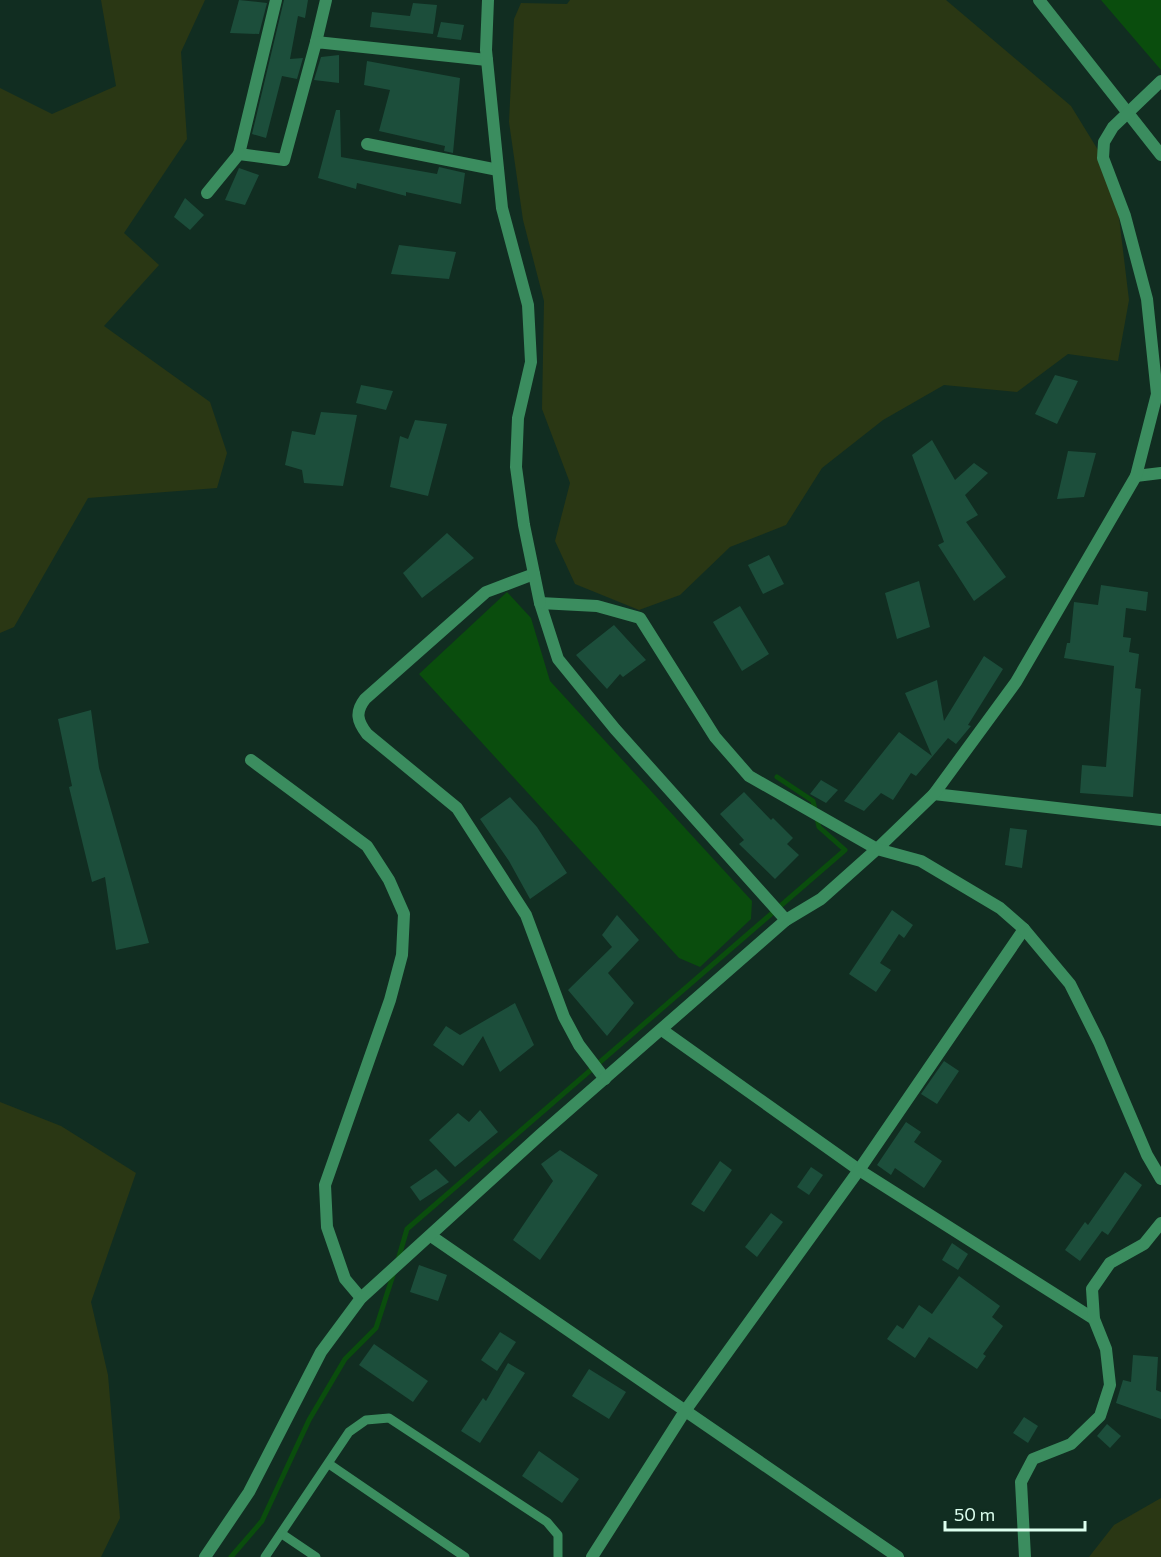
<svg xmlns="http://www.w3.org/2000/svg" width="1161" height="1557" viewBox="0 0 1161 1557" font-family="Commissioner,sans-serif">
  <rect width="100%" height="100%" fill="#112d21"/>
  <g fill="#2a3714">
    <path d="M101,0H205L181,52L187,139L124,233L159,265L104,326L210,402L227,453L217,488L88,498L14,627L0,633V88L52,114L116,86Z"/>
    <path d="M570,0H946L1071,106L1114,176L1129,300L1118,361L1068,354L1017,392L944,385L883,420L822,468L786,525L730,547L680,595L639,610L575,584L555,541L570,483L542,409L544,301L523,220L509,122L514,19L521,3L567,4Z"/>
    <path d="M0,1102L61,1126L136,1173L91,1302L108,1375L120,1518L101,1557H0Z"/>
    <path d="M1161,1498V1557H1089L1114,1525Z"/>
  </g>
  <g fill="#0a4d0d">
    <path d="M1101,0H1161V70Z"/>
    <path d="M507,592L531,618L550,681L752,901L751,919L700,967L679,958L419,674Z"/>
  </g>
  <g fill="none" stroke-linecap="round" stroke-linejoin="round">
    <g stroke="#0a4d0d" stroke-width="5">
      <path d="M398,1260L407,1229L845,850L819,827L813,801L777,777"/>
      <path d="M231,1557L262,1521L309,1420L345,1359L376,1328L394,1272"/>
    </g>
  </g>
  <g fill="#1c4e3b">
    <path d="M239,0L267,3L259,34L230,33Z"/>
    <path d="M284,0H308L305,18L298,16L290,59L303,58L297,79L282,76L266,138L252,134Z"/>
    <path d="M413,3L437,5L433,34L370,27L372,12L410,16Z"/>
    <path d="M441,22L464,25L461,40L437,37Z"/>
    <path d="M339,55V83L314,80L321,57Z"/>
    <path d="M367,61L460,78L453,153L444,151L445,146L379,131L390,90L364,85Z"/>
    <path d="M336,110H340L341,157L437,174L439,167L465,173L461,204L406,192V196L357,183L356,189L318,178Z"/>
    <path d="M239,168L259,175L245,205L225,200Z"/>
    <path d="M185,198L204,215L190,230L174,217Z"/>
    <path d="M399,245L456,252L449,279L391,274Z"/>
    <path d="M1055,375L1078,381L1057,424L1035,414Z"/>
    <path d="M361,385L393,391L386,410L356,403Z"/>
    <path d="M321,412L357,415L343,486L304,483L302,470L285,465L292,431L315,435Z"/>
    <path d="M415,420L447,424L428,496L390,487L400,436L408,439Z"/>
    <path d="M932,440L955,480L974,463L988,473L965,495L978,515L966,522L1006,577L974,601L938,545L944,542L912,455Z"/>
    <path d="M1068,451L1096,453L1084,497L1057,499Z"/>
    <path d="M447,533L474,558L422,598L403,573Z"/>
    <path d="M769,555L784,584L763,594L748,565Z"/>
    <path d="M919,581L930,627L897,639L885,593Z"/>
    <path d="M1101,585L1148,592L1146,611L1126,608L1123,637L1131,638L1129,652L1139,654L1135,688L1141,689L1133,797L1080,793L1082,765L1106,767L1114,666L1064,658L1067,643H1070L1074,602L1098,605Z"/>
    <path d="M740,606L769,654L742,671L713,622Z"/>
    <path d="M614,625L646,660L623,677L620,674L607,689L576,655Z"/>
    <path d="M984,656L1003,669L968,725L971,726L956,744L948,738L916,776L911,773L893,800L881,793L864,811L844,801L899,732L932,756L905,693L937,680L944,721Z"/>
    <path d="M91,710L99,768L149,943L116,950L105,877L92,882L69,787L72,786L58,719Z"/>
    <path d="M821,780L838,790L826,803L810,794Z"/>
    <path d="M744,792L771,820L773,818L793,838L787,844L799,855L775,879L739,844L744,840L720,814Z"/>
    <path d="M510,797L537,827L567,873L530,899L509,861L480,819Z"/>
    <path d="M1010,828L1027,830L1022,868L1005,865Z"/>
    <path d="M892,910L913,925L904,938L899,934L880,963L891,970L876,992L849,974Z"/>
    <path d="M617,915L639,940L608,973L634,1003L607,1036L568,990L612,947L602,935Z"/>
    <path d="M515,1003L534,1045L500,1072L483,1036L463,1066L433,1045L446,1026L460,1035Z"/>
    <path d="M944,1061L959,1071L937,1104L921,1094Z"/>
    <path d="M480,1110L498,1132L455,1167L429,1140L458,1113L469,1122Z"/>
    <path d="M906,1122L921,1132L914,1142L942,1161L924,1188L895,1168L891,1175L877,1165Z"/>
    <path d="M560,1150L598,1175L540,1260L513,1240L553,1181L541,1164Z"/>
    <path d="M720,1161L732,1170L704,1212L691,1204Z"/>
    <path d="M811,1167L823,1175L809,1195L797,1187Z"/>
    <path d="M436,1169L449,1182L420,1201L410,1187Z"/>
    <path d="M1125,1172L1142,1185L1108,1235L1102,1231L1080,1261L1065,1250L1085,1222L1088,1225Z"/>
    <path d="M771,1213L783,1222L757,1257L745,1247Z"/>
    <path d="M952,1243L968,1254L958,1270L942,1260Z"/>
    <path d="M419,1265L447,1275L438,1301L410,1292Z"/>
    <path d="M959,1276L1000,1306L992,1317L1003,1326L983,1354L986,1356L977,1369L929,1337L915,1358L887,1339L897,1325L903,1329L919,1305L932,1314Z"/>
    <path d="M500,1332L516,1342L497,1371L481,1360Z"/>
    <path d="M374,1344L428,1381L413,1402L359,1365Z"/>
    <path d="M1133,1355L1158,1357L1156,1390L1161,1392V1419L1116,1403L1123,1380L1131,1382Z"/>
    <path d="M508,1363L525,1373L480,1443L461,1431L483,1398L486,1401Z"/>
    <path d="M589,1369L626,1392L609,1419L572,1396Z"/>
    <path d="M1024,1417L1038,1426L1028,1443L1013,1433Z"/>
    <path d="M1107,1424L1121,1436L1110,1448L1097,1436Z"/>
    <path d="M539,1451L579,1479L562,1503L522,1476Z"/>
  </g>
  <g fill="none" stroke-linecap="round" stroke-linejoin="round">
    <g stroke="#3b8d5f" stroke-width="9">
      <path d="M329,1464L465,1557"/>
      <path d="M282,1534L316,1557"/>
      <path d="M265,1557L349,1432L366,1420L389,1418L547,1522L558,1535V1557"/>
    </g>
    <g stroke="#3b8d5f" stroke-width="12">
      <path d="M1039,0L1161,155"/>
      <path d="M316,42L326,0"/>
      <path d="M367,144L498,170"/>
      <path d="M239,154L276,0"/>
      <path d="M207,193L239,154L284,160L316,42L487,60"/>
      <path d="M1136,476L1161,473"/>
      <path d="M534,574L486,592L365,699C355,712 357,721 367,734L457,808L526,915L564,1017L579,1045L605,1079"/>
      <path d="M934,794L1161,820"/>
      <path d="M786,920L615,729L558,659L540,603L597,606L640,618L715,737L749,776L877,849L934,794L1016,682L1136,476L1157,394L1147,299L1125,216L1103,158L1104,142L1113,127L1161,81"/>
      <path d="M662,1030L859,1170L1094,1319"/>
      <path d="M431,1236L898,1557"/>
      <path d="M592,1557L685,1411L859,1170L1024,929"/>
      <path d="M1025,1557L1021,1482L1033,1459L1071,1444L1100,1416L1110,1385L1106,1349L1094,1319L1092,1289L1110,1263L1144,1244L1161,1223"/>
    </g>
    <g stroke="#3b8d5f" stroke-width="12">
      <path d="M488,0L486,50L502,208L528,305L531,362L518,418L516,467L524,525L540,603"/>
      <path d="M251,760L367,846L389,880L404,914L402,955L390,1000L325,1185L327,1227L345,1279L361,1298"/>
      <path d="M205,1557L249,1492L321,1352L361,1298L540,1135L786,920L821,899L877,849L921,861L1000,908L1024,929L1070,984L1099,1042L1147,1155L1161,1179"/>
    </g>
  </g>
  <path d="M945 1521v9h140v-9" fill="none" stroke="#ddffef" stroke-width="3"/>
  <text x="954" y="1521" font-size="18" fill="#ddffef" stroke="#112d21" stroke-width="4.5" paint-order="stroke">50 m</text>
</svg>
